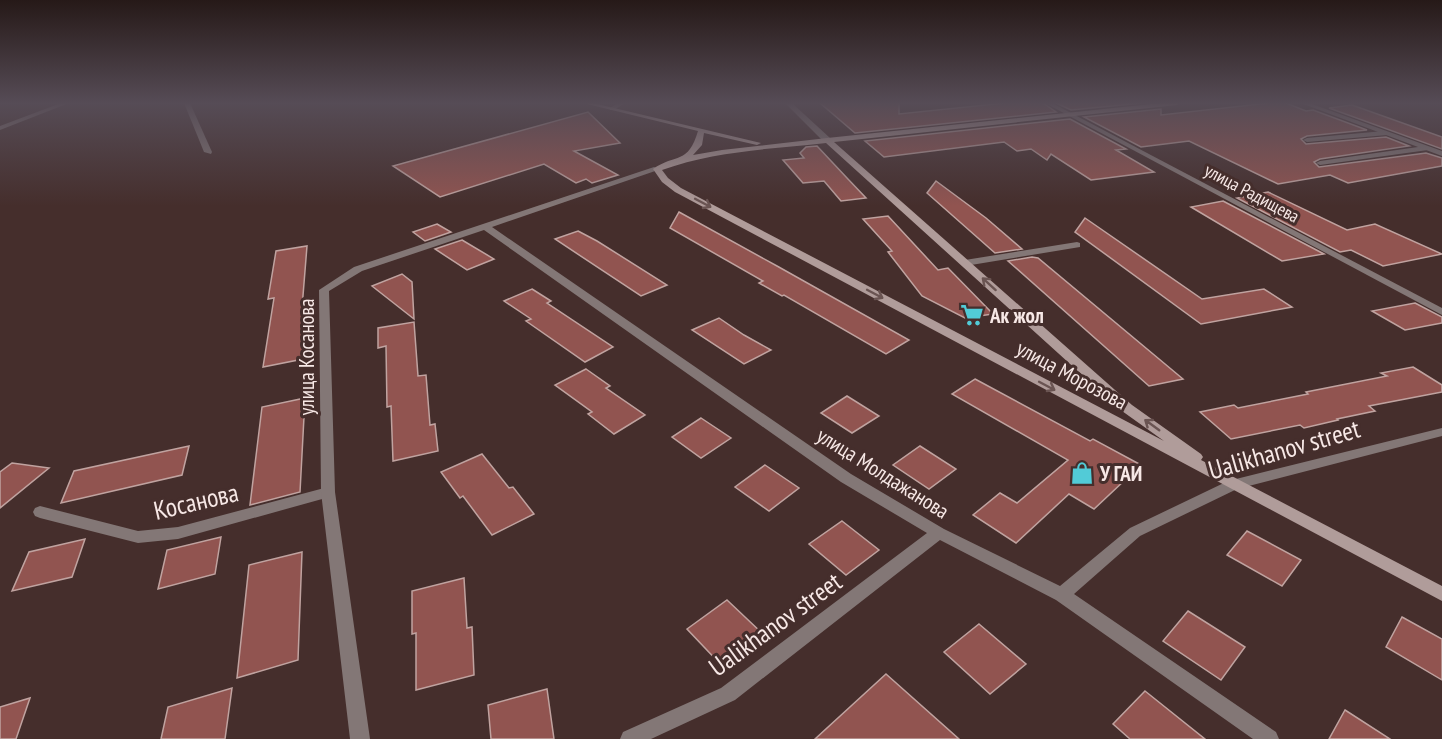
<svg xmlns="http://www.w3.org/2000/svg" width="1442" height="739" viewBox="0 0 1442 739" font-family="'PT Sans Narrow',sans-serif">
  <rect width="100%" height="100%" fill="#452e2c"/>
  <g fill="#915450" stroke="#c0a3a0" stroke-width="1.5">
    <path d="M820,103H899V114L1005,103H1043L1056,112L855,133Z"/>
    <path d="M1056,103H1142L1071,110Z"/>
    <path d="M1269,103H1286L1306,111L1313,110L1367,130L1307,136L1301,139L1306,144L1386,137L1409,146L1320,159L1314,162L1319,167L1426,153L1442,158V166L1348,183L1330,175L1278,184L1189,141L1141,147L1084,117L1161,109V115Z"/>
    <path d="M1352,105L1442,137V149L1329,108Z"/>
    <path d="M588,112L620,143L574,151L618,175L592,183L586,179L576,183L544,164L440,197L393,166Z"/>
    <path d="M1070,119L1126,149L1116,150L1154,172L1091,180L1051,154L1047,160L1031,149L1017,151L1004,142L884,157L865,141Z"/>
    <path d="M817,146L847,178L866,198L841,201L824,181L803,183L783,160L804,158L800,153L806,147Z"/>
    <path d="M936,181L986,218L1022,249L995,253L927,193Z"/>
    <path d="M1268,192L1347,230L1375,224L1442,254L1383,266L1351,250L1340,252L1237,198Z"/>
    <path d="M1223,201L1324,254L1282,261L1191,207Z"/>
    <path d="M679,212L777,266L909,340L886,354L784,295L782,296L759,283L763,281L670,228Z"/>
    <path d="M888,216L938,270L948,268L993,314L965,318L922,296L888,252L892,251L863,219Z"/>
    <path d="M1085,218L1202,299L1264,289L1292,307L1201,324L1075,232Z"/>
    <path d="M437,224L451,232L425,241L413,232Z"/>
    <path d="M578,231L597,241L667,285L641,296L555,239Z"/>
    <path d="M462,240L494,259L467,270L435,249Z"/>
    <path d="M307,246L302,308L308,307L303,359L263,367L274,298L268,299L276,251Z"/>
    <path d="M1032,257L1038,258L1183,379L1149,386L1008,261Z"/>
    <path d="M402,274L412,282L414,319L372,286Z"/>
    <path d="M532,289L551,301L547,303L613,347L585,362L526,321L531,319L504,301Z"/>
    <path d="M1415,303L1442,317V323L1405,330L1372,311Z"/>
    <path d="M719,318L744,335L771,350L744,364L692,330Z"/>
    <path d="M414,322L418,376L426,375L430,425L435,424L438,451L393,461L391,406L387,407L386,346L378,348V328Z"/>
    <path d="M1413,367L1442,385V392L1369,406L1375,411L1337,419L1338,420L1304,428L1300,425L1231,439L1200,412L1234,405L1238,408L1308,394L1306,392L1387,376L1381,373Z"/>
    <path d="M586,369L610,386L606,388L645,415L614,434L588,414L592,412L555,385Z"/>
    <path d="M975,379L1090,441L1093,439L1141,465L1094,509L1069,494L1016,543L973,515L1000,493L1017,503L1068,460L952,394Z"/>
    <path d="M847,396L879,416L852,433L821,413Z"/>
    <path d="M305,398L300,492L250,505L262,407Z"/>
    <path d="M701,418L731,438L701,458L672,437Z"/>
    <path d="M189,446L182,475L61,503L74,471Z"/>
    <path d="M920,446L956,469L929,489L893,465Z"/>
    <path d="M482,454L509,488L513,487L534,514L492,535L463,496L460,498L441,472Z"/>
    <path d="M12,463L49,468L0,508V472Z"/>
    <path d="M765,465L799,488L769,511L735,487Z"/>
    <path d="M842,521L879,550L846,575L809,544Z"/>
    <path d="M1247,531L1301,560L1282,586L1227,555Z"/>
    <path d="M221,537L215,574L158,589L167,550Z"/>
    <path d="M85,539L72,577L12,591L29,552Z"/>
    <path d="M302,552L298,660L237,678L249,565Z"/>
    <path d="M464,578L467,628L472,627L474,675L416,690V633L412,634V591Z"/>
    <path d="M727,600L764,635L723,667L687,629Z"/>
    <path d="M1188,611L1245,647L1221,680L1163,641Z"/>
    <path d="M1402,617L1442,639V680L1386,647Z"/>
    <path d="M979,624L1026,664L990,694L944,652Z"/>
    <path d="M886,674L959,739H815Z"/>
    <path d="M232,688L225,739H161L168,707Z"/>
    <path d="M547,689L554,739H491L488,705Z"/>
    <path d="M1145,691L1205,739H1130L1113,724Z"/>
    <path d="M30,698L16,739H0V707Z"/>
    <path d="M1345,710L1390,739H1329Z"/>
  </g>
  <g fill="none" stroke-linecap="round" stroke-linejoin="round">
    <g fill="#837776" fill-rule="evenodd">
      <path d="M61,103H69L0,130V126Z"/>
      <path d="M184,103H190L212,152L211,154L204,152Z"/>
      <path d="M618,103H625L614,110H610V108Z"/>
      <path d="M1384,131H1387V135L1307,142L1303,140L1307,138Z"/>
      <path d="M1425,146H1428V150L1320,165L1316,163L1320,161Z"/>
      <path d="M1077,242L1080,243V247L965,266L960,263L965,260Z"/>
      <path d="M328,487L333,488L335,492L333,496L178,539L138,543L40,518L35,516L33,512L35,508L40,506L138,531L178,527Z"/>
    </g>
    <g fill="#837776" fill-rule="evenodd">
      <path d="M785,103H792L830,138V142H824Z"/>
      <path d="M1045,103H1052L1442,308V315Z"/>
      <path d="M1301,103H1309L1442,151V156Z"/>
      <path d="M654,167L661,169L492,227L851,474L944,529L1060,586L1130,528L1228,481L1442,428V436L1237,489L1140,536L1074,594L1276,732L1279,739H1253L1056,600L940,540L735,700L651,739H620L623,732L721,688L927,533L841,482L484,230L362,271L329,291L335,492L370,739H350L321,492L319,290L354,267Z"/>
    </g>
    <path fill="#b09c9a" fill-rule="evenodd" d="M583,103H593L761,143L757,145L704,133L702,145L693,155L722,150L827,138L1161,103H1180L1177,105L834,142L1132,405L1201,454L1203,457L1201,460L1442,586V601L675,192L662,182L653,169C676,153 688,165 698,131ZM826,143L1122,411L1164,441L681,188L668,178L662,170C714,151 771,149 826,143Z"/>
  </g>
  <defs><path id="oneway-shaft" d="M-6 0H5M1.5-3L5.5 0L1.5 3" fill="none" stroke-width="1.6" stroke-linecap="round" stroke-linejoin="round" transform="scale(1.5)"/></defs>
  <g stroke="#6a5452">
    <use href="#oneway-shaft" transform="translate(703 203) rotate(28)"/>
    <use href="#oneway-shaft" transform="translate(989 284) rotate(-138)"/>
    <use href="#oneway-shaft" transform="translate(875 294) rotate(28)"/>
    <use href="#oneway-shaft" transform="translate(1047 386) rotate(28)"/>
    <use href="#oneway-shaft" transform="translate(1152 425) rotate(-144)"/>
  </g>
  <linearGradient id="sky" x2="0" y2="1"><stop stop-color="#261918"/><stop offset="0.5" stop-color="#564c56"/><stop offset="1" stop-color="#564c56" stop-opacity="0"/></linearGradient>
  <rect width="1442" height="206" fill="url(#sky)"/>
  <defs>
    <g id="supermarket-bare" transform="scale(1.8)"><path d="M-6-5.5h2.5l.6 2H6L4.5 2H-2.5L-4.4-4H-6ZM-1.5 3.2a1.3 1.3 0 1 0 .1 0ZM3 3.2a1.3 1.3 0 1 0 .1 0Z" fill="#52cbd7" stroke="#452e2c" stroke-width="2.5" paint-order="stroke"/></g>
    <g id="shop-bare" transform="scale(1.8)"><path d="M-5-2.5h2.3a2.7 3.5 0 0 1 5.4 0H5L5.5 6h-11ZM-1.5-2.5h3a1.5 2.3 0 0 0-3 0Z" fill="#52cbd7" stroke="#452e2c" stroke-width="2.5" paint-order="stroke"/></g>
  </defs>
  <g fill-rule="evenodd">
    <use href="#supermarket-bare" x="972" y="315"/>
    <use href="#shop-bare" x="1082" y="473"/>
  </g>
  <g text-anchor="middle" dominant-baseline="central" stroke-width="6" stroke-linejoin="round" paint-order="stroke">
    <g font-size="18" fill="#f7e8e6" stroke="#452e2c">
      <text transform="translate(1252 193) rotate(28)">улица Радищева</text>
    </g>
    <g font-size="21" font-weight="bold" fill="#f7e8e6" stroke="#452e2c" text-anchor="start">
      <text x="990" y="315">Ак жол</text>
      <text x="1100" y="473">У ГАИ</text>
    </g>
    <g font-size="21" fill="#f7e8e6" stroke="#452e2c">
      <text transform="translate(306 357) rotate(-90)">улица Косанова</text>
      <text transform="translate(1072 375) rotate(28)">улица Морозова</text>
      <text transform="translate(883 473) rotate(32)">улица Молдажанова</text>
    </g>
    <g font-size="26" fill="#f7e8e6" stroke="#452e2c">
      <text transform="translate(1284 449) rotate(-16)">Ualikhanov street</text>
      <text transform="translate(196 501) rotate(-13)">Косанова</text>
      <text transform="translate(775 624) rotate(-36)">Ualikhanov street</text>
    </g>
  </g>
</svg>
